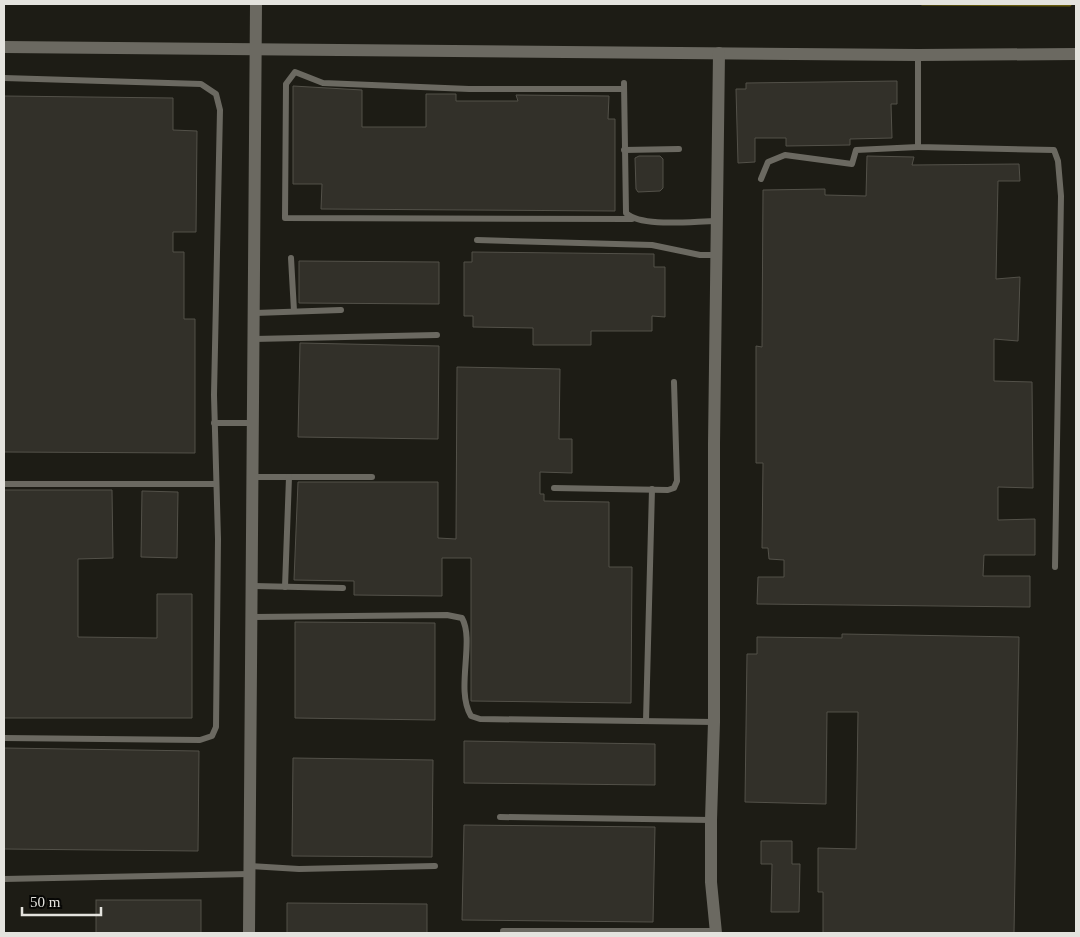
<svg xmlns="http://www.w3.org/2000/svg" width="1080" height="937" viewBox="0 0 1080 937" font-family="Georgia,serif">
  <rect width="100%" height="100%" fill="#1d1c15"/>
  <g fill="none" stroke-linecap="round" stroke-linejoin="round">
    <path stroke="#685c0e" stroke-width="3" d="M922,4L1070,5"/>
  </g>
  <g fill="#323029" stroke="#535149">
    <path d="M897,81V104H891L892,138L850,139V145L786,146V138H755V162L738,163L736,89H746V83Z"/>
    <path d="M293,86L362,90V127H426V94H456V101H518L516,95L609,96L608,119H615V211L321,209L322,184H293Z"/>
    <path d="M4,96L173,98V130L197,131L196,232H173V252H184V319H195V453L4,452Z"/>
    <path d="M639,156H660L663,159V188L660,191L638,192L636,189L635,158Z"/>
    <path d="M867,156L914,157L912,165L1019,164L1020,181H998L996,279L1020,277L1018,341L994,339V381L1032,382L1033,488L998,487V520L1035,519V555H984L983,576H1030V607L757,604L758,577H784V560L769,559L768,548H762L763,463H756V346L762,347L763,190L825,189V195L866,196Z"/>
    <path d="M472,252L654,254V267H665V317L652,316V331H591V345H533V328L473,327V316H464V262H472Z"/>
    <path d="M299,261L439,262V304L299,303Z"/>
    <path d="M300,343L439,346L438,439L298,437Z"/>
    <path d="M457,367L560,369L559,439H572V473L540,472V494H544V501L609,502V567H632L631,703L471,701V558H442V596L354,595V581L294,580L298,482H438V538L456,539Z"/>
    <path d="M4,490H112L113,558L78,559V637L157,638V594H192V718H4Z"/>
    <path d="M142,491L178,492L177,558L141,557Z"/>
    <path d="M295,622L435,623V720L295,718Z"/>
    <path d="M842,634L1019,637L1014,933H823V892H818V848L856,849L858,712H827L826,804L745,802L747,654H757V637L842,638Z"/>
    <path d="M464,741L655,744V785L464,783Z"/>
    <path d="M4,748L199,751L198,851L4,849Z"/>
    <path d="M293,758L433,760L432,857L292,856Z"/>
    <path d="M464,825L655,827L653,922L462,920Z"/>
    <path d="M761,841H792V864H800L799,912H771L772,864H761Z"/>
    <rect x="96" y="900" width="105" height="33"/>
    <path d="M287,903L427,904V933H287Z"/>
  </g>
  <g fill="none" stroke-linecap="round" stroke-linejoin="round">
    <g stroke="#6b6961" stroke-width="6">
      <path d="M918,55V147L1054,150L1058,161L1061,196L1055,567"/>
      <path d="M4,78L201,84L216,94L220,110L214,395L218,539L216,727L212,736L200,740L4,738"/>
      <path d="M624,83L626,213C642,228 694,221 716,221"/>
      <path d="M624,89H469L323,83L295,72L286,84L285,218L632,219"/>
      <path d="M624,150L679,149"/>
      <path d="M761,179L768,162L785,155L852,164L856,150L918,147"/>
      <path d="M477,240L652,245L700,255H717"/>
      <path d="M291,258L294,311"/>
      <path d="M255,313L341,310"/>
      <path d="M254,339L437,335"/>
      <path d="M214,423H253"/>
      <path d="M253,477H372"/>
      <path d="M4,484H215"/>
      <path d="M554,488L668,490L674,488L677,481L674,382"/>
      <path d="M253,586L343,588"/>
      <path d="M285,587L289,477"/>
      <path d="M252,617L447,615L462,618C475,641 455,690 471,716L480,719L714,722"/>
      <path d="M646,721L652,489"/>
      <path d="M500,817L711,820"/>
      <path d="M249,866L299,869L435,866"/>
      <path d="M4,879L249,874"/>
      <path d="M503,931H716"/>
    </g>
    <g stroke="#6b6961" stroke-width="12">
      <path d="M4,47L918,55L1076,54"/>
      <path d="M249,933L256,4"/>
      <path d="M716,933L711,882V820L714,722V444L719,53"/>
    </g>
  </g>
  <rect width="1080" height="937" fill="none" stroke="#e4e3de" stroke-width="10"/>
  <path d="M22 907v8h79v-8" fill="none" stroke="#e4e3de" stroke-width="2.5"/>
  <text x="30" y="907" font-size="15" fill="#e4e3de" stroke="#070705" stroke-width="4" paint-order="stroke">50 m</text>
</svg>
